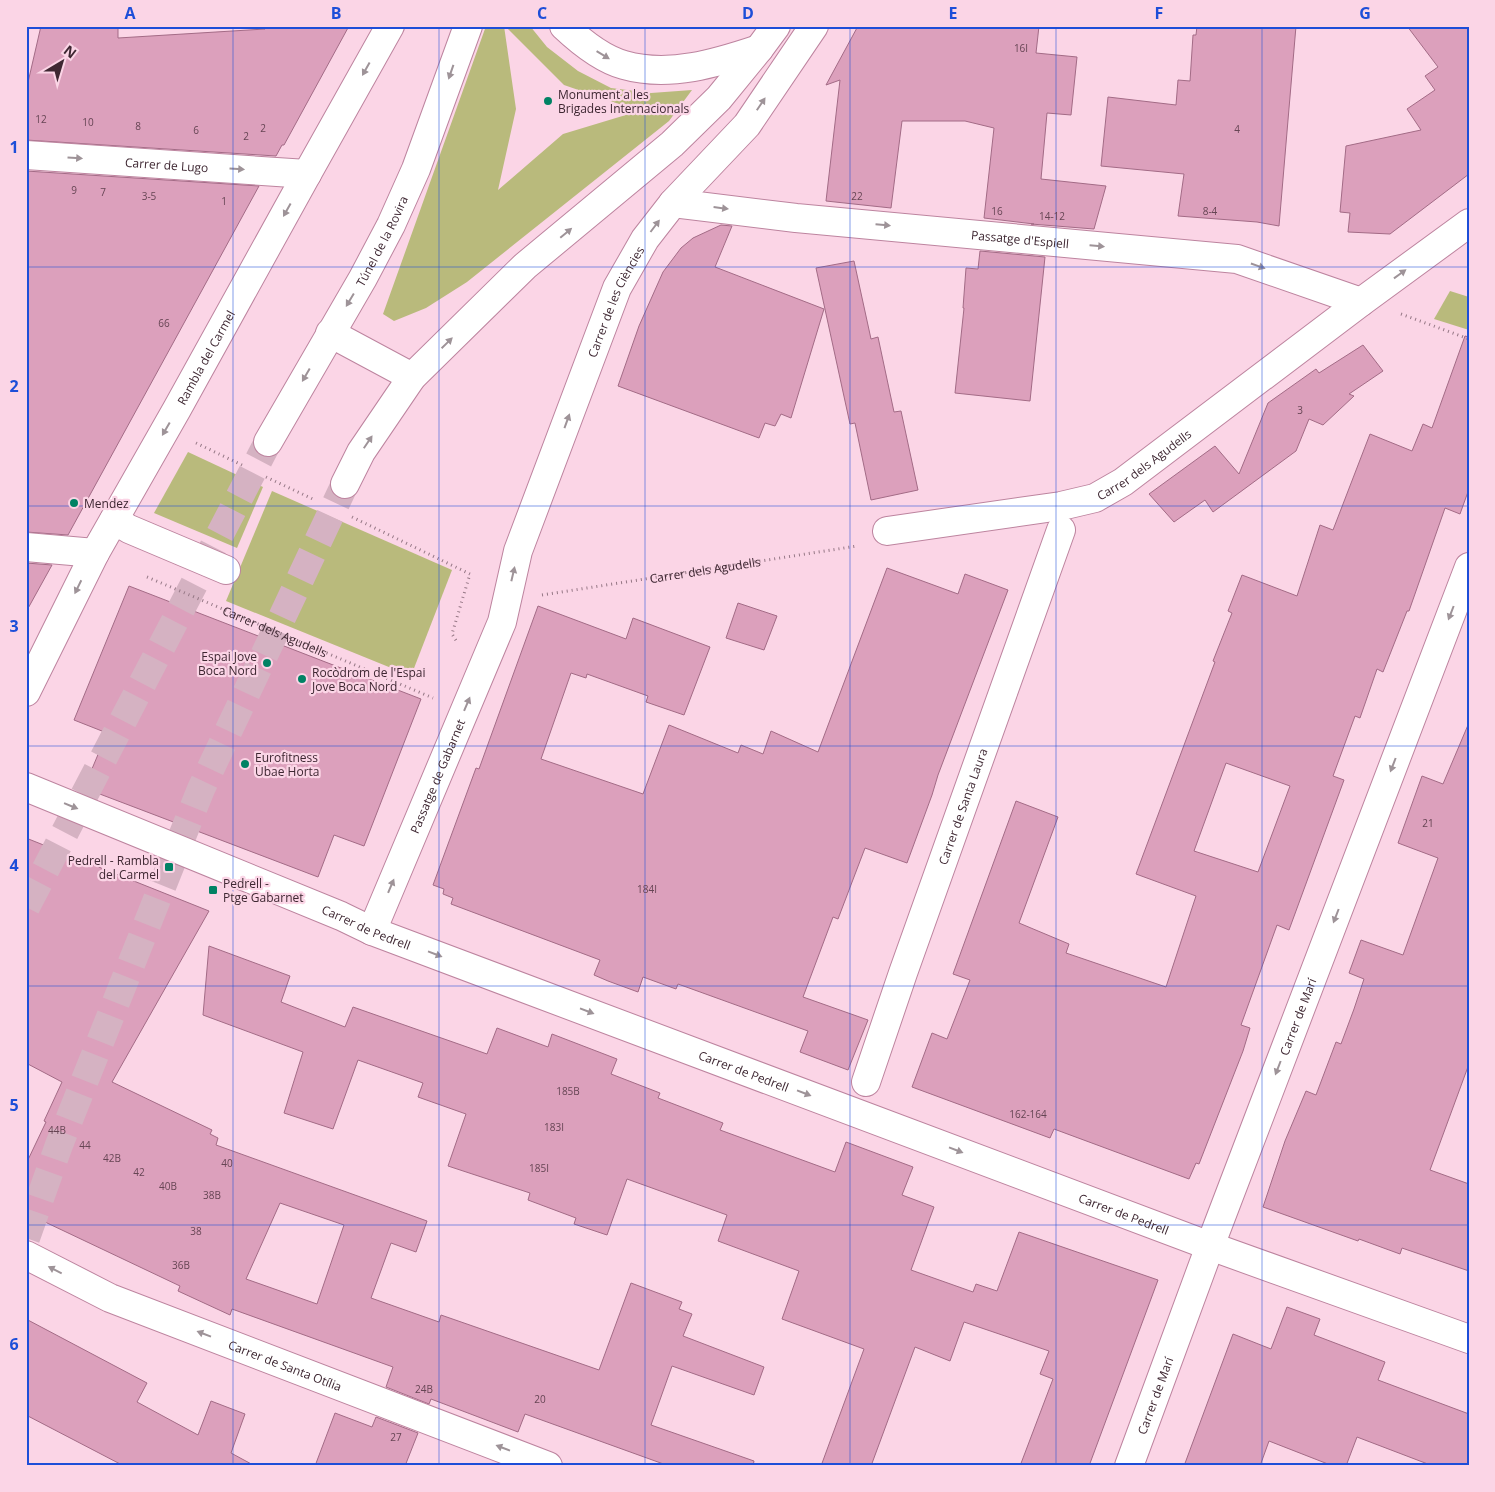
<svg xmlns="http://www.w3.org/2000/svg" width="1495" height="1492" viewBox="0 0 1495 1492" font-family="'Open Sans',sans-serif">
  <rect width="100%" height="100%" fill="#fbd5e6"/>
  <g fill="#b9ba7c">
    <path d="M486,26H504L516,109L498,190L563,134L639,111L564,85L505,26H530L547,47L578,71L611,88L651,93L692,90L669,121L467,282L426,308L394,321L383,314Z"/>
    <path d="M1450,291L1469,297V330L1434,319Z"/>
    <path d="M188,452L263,487L237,548L154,513Z"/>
    <path d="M272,491L452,570L411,676L226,601Z"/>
  </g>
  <g fill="#dca0bc" stroke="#a36b86" fill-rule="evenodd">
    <path d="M41,26H118V38L265,29L260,26H349L284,145H282L276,156L26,140V91Z"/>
    <path d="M858,26H1039L1036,53L1077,57L1071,115L1047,113L1041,179L1106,186L1094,229L1031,224H1034L984,218L994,128L965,121H902L891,208L826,201L840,80L826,85Z"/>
    <path d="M1197,26H1296L1279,226L1257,222L1178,216L1184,174L1101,166L1108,97L1176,105L1178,80L1190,81L1193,35H1196Z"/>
    <path d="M1407,26H1469V174L1390,234L1348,232L1350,213L1340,212L1346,146L1421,130L1407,109L1435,90L1425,76L1438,67Z"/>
    <path d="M26,171L259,186L68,535L26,532Z"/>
    <path d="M721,225L732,226L715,267L824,309L791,418L781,414L775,426L765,423L759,438L618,386L639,326L663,272L681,248L693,238Z"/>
    <path d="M980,251L1045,257L1030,401L955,393L964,308H963L966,268L978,269Z"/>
    <path d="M854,261L871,339L878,337L894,412L901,411L918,490L871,500L855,423L850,424L816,268Z"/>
    <path d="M1465,336L1469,337V489L1460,514L1445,508L1409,611H1407L1383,672L1377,669L1360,718L1355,716L1333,776L1344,780L1289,930L1277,925L1241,1025L1250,1028L1243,1051L1199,1164L1196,1163L1189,1179L1054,1129L1050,1138L912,1087L932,1033L947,1039L970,980L953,974L1016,801L1058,817L1019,923L1069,944L1066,953L1166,987L1196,896L1136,874L1215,662L1213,661L1232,613L1228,611L1242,575L1297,596L1320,525L1333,530L1370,434L1412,451L1423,424L1432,428ZM1226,763L1290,786L1258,872L1194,851Z"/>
    <path d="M1363,345L1383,371L1349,394L1354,396L1323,425L1309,419L1296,451L1213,512L1205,500L1174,522L1149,494L1215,446L1239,474L1268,403L1316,369L1319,373Z"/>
    <path d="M26,563L52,565L26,612Z"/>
    <path d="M887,568L958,594L965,574L1008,590L938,775L932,795L907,863L865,848L838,919L833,917L803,997L868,1020L848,1070L800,1052L808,1031L678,984L676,989L643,977L638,992L608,981L594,975L600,960L451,904L453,898L443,894L444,889L433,885L476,768L479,769L538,606L626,639L633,618L710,647L684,715L646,702L648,696L587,674L586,678L571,673L541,759L643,794L669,725L738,753L741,745L763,754L771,731L818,752Z"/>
    <path d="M129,586L421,699L364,846L334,835L318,877L84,788L107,733L74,720Z"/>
    <path d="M738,603L777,616L764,650L726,638Z"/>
    <path d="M1468,725L1469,1064L1430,1170L1469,1184V1271L1402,1248L1400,1254L1359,1239L1358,1241L1263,1207L1285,1141L1306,1091L1316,1095L1336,1042L1341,1044L1354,1009L1364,979L1349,973L1361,940L1403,955L1438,858L1398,843L1422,776L1443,784Z"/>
    <path d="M26,838L209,911L112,1082L212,1130L210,1134L218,1138L216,1145L427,1221L416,1252L391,1243L371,1298L439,1322L441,1315L599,1370L631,1283L682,1302L679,1309L692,1314L683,1336L764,1367L754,1395L672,1366L651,1425L754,1461L753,1466H669L525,1414L518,1432L431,1399L429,1404L386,1387L393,1367L232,1309L230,1315L178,1291L180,1286L26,1213V1164L46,1122L44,1121L62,1082L26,1063ZM280,1203L344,1225L317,1304L246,1279Z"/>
    <path d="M209,946L290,976L281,1002L345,1027L353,1007L487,1054L497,1028L548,1047L552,1034L617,1059L611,1074L660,1093L658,1098L723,1123L720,1130L835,1172L846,1142L913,1167L902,1195L934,1207L911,1270L973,1292L976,1284L997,1291L1019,1232L1158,1280L1089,1466H1020L1053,1379L1040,1374L1049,1351L964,1322L950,1361L915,1347L871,1466H821L864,1349L782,1319L799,1271L718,1241L727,1215L627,1179L607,1235L574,1224L576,1218L528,1200L530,1193L448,1166L466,1114L418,1097L423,1083L358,1060L333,1129L284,1113L303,1052L203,1015Z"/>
    <path d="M1287,1307L1320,1319L1314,1335L1385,1362L1378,1380L1469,1414V1466H1433L1357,1437L1346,1466H1333L1269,1441L1260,1466H1184L1233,1334L1271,1349Z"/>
    <path d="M26,1319L147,1383L137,1402L198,1435L211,1401L245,1414L231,1453L255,1466H124L26,1415Z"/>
    <path d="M335,1413L372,1427L376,1417L418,1433L405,1466H315Z"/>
  </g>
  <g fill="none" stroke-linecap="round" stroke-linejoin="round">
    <g stroke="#d5b2c2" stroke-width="28" stroke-dasharray="28 14" stroke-linecap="butt">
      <path d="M26,907L268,442"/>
      <path d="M26,1238L59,1145L201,789L345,484"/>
    </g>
    <g stroke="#bd849f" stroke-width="30">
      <g id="minor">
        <path id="s3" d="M26,155L307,174"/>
        <path id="s4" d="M673,203L796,218L1237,259L1361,302"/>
        <path d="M114,520L129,529L226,570"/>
        <path id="s5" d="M887,531L1061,506L1095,498L1123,482L1361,302L1469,223"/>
        <path d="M26,547L95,553"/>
        <path id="s6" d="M26,692L95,553L177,409L307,174L390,26"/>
        <path id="s7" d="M26,787L341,916L372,931L1210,1246L1469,1339"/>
        <path id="s8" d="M372,931L502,622L518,551L617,288L645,239L673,203L747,125L814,26"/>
        <path id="s9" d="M866,1082L903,973L1061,530"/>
        <path id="s10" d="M26,1255L110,1298L548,1466"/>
        <path id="s11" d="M1129,1466L1210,1246L1469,567"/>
      </g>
    </g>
    <g stroke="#bd849f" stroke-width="30">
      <g id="major">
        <path d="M564,26C581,42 602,59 624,65C669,78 717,63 759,49"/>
        <path d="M330,333L412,377"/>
        <path id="s12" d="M268,442L363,278L391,225L416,169L468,26"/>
        <path d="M345,484L361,452L412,377L525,266L672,144L719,98L759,49L776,26"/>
      </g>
    </g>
    <g stroke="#967886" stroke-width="3" stroke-dasharray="1 4" stroke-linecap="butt">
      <path d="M1401,314L1469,339"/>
      <path d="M196,443L242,465"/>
      <path d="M266,477L315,500"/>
      <path d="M352,517L470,574L452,634L457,642"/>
      <path id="s1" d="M147,577L433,698"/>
      <path id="s2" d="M542,595L857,546"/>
    </g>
    <use href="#minor" stroke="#fff" stroke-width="28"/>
    <use href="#major" stroke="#fff" stroke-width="28"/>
  </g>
  <defs><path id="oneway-solid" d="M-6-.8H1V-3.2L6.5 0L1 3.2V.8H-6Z" transform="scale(1.25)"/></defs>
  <g fill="#9e9398">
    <use href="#oneway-solid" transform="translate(603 55) rotate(31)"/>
    <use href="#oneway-solid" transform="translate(366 69) rotate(119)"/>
    <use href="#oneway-solid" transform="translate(451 72) rotate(109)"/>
    <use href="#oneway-solid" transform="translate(761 104) rotate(-56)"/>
    <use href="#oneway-solid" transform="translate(75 158) rotate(4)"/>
    <use href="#oneway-solid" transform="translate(237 169) rotate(4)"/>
    <use href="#oneway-solid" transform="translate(721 208) rotate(7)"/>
    <use href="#oneway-solid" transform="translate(287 210) rotate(119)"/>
    <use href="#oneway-solid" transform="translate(883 225) rotate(5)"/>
    <use href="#oneway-solid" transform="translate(655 226) rotate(-53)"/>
    <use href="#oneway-solid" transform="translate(566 233) rotate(-40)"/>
    <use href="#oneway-solid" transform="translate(1097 246) rotate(5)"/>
    <use href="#oneway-solid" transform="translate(1258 266) rotate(19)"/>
    <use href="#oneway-solid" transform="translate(1400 274) rotate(-36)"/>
    <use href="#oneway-solid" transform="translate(350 300) rotate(121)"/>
    <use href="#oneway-solid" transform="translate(447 343) rotate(-44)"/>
    <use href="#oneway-solid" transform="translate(306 375) rotate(120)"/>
    <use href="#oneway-solid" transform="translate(567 421) rotate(-70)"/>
    <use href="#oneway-solid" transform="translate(166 429) rotate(120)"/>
    <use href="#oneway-solid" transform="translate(368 442) rotate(-56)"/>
    <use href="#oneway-solid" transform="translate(513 574) rotate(-77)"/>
    <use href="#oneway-solid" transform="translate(78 587) rotate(116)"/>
    <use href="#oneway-solid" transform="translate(1451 613) rotate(111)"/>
    <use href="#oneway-solid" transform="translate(467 704) rotate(-67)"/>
    <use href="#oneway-solid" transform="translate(1393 765) rotate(111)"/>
    <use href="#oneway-solid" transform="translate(71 806) rotate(22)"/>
    <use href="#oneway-solid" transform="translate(391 886) rotate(-67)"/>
    <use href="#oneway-solid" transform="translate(1336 916) rotate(111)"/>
    <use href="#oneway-solid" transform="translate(435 954) rotate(21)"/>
    <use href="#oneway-solid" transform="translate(587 1011) rotate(21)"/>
    <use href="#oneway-solid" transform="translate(1278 1068) rotate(111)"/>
    <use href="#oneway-solid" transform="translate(804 1093) rotate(21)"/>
    <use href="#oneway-solid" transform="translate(956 1150) rotate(21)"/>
    <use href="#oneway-solid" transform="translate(55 1270) rotate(-153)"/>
    <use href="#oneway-solid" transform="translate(204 1334) rotate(-159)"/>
    <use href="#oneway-solid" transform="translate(503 1448) rotate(-159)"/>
  </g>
  <path fill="none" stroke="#1d4ed8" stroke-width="1" stroke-opacity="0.55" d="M233,26V1466M439,26V1466M645,26V1466M850,26V1466M1056,26V1466M1262,26V1466M26,267H1469M26,506H1469M26,746H1469M26,986H1469M26,1225H1469"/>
  <g fill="#008264" stroke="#fbd5e6" stroke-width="2">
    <circle cx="548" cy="101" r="5"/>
    <circle cx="74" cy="503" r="5"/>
    <circle cx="267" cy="663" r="5"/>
    <circle cx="302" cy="679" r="5"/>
    <circle cx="245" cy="764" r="5"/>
    <rect x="164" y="862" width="10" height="10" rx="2.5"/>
    <rect x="208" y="885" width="10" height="10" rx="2.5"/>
  </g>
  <g text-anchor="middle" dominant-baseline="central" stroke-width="4.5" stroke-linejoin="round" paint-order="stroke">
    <g font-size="10" fill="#664554">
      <text x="1021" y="48">16I</text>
      <text x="41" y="119">12</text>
      <text x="88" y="122">10</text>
      <text x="138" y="126">8</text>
      <text x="263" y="128">2</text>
      <text x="1237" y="129">4</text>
      <text x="196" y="130">6</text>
      <text x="246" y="136">2</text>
      <text x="74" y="190">9</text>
      <text x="103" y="192">7</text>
      <text x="149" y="196">3-5</text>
      <text x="857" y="196">22</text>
      <text x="224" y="201">1</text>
      <text x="997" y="211">16</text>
      <text x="1210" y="211">8-4</text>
      <text x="1052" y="216">14-12</text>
      <text x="164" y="323">66</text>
      <text x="1300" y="410">3</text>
      <text x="1428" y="823">21</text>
      <text x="647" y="889">184I</text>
      <text x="568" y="1091">185B</text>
      <text x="1028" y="1114">162-164</text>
      <text x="554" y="1127">183I</text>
      <text x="57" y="1130">44B</text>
      <text x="85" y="1145">44</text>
      <text x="112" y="1158">42B</text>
      <text x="227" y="1163">40</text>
      <text x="539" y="1168">185I</text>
      <text x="139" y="1172">42</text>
      <text x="168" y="1186">40B</text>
      <text x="212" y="1195">38B</text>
      <text x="196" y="1231">38</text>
      <text x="181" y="1265">36B</text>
      <text x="424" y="1389">24B</text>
      <text x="540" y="1399">20</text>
      <text x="396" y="1437">27</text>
    </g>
    <g font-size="12" fill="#3e2732" stroke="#fbd5e6" text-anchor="start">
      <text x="558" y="94">Monument a les<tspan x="558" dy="14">Brigades Internacionals</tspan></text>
      <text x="84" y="503">Mendez</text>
      <text x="257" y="656" text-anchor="end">Espai Jove<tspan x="257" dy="14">Boca Nord</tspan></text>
      <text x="312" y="672">Rocòdrom de l'Espai<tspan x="312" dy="14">Jove Boca Nord</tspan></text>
      <text x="255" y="757">Eurofitness<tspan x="255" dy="14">Ubae Horta</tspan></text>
      <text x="159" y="860" text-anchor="end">Pedrell - Rambla<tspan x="159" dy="14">del Carmel</tspan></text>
      <text x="223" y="883">Pedrell -<tspan x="223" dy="14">Ptge Gabarnet</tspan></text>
    </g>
    <g font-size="12" fill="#3e2732" stroke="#fbd5e6">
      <text stroke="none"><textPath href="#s3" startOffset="141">Carrer de Lugo</textPath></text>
      <text stroke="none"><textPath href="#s4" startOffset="349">Passatge d'Espiell</textPath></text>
      <text stroke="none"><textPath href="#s12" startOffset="231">Túnel de la Rovira</textPath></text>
      <text stroke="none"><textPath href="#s8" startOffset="676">Carrer de les Ciències</textPath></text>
      <text stroke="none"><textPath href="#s6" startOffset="380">Rambla del Carmel</textPath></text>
      <text stroke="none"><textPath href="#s5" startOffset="270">Carrer dels Agudells</textPath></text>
      <text stroke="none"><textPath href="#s2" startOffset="165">Carrer dels Agudells</textPath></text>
      <text stroke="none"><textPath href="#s1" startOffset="139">Carrer dels Agudells</textPath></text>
      <text stroke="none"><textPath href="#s8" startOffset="168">Passatge de Gabarnet</textPath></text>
      <text stroke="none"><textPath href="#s9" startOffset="292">Carrer de Santa Laura</textPath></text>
      <text stroke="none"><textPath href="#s7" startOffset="368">Carrer de Pedrell</textPath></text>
      <text stroke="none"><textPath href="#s11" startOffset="480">Carrer de Marí</textPath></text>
      <text stroke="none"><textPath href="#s7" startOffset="772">Carrer de Pedrell</textPath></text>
      <text stroke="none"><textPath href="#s7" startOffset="1178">Carrer de Pedrell</textPath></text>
      <text stroke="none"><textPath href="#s10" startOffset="282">Carrer de Santa Otília</textPath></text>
      <text stroke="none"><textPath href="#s11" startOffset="75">Carrer de Marí</textPath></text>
    </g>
  </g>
  <rect width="1495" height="1492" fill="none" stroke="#fbd5e6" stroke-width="55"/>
  <g transform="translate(62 62) rotate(38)" stroke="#fbd5e6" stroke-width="4" paint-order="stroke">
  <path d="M0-4L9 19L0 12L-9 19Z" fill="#3e2732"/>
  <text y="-8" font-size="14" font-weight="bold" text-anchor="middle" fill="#3e2732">N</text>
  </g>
  <rect x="28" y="28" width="1440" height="1436" fill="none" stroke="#1d4ed8" stroke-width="2"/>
  <g font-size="16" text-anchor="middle" font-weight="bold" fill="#1d4ed8">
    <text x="130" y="19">A</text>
    <text x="336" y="19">B</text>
    <text x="542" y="19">C</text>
    <text x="748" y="19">D</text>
    <text x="953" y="19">E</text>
    <text x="1159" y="19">F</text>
    <text x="1365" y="19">G</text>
    <text x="14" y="153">1</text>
    <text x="14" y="392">2</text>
    <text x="14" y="632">3</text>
    <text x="14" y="871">4</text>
    <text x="14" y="1111">5</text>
    <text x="14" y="1350">6</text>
  </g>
</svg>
